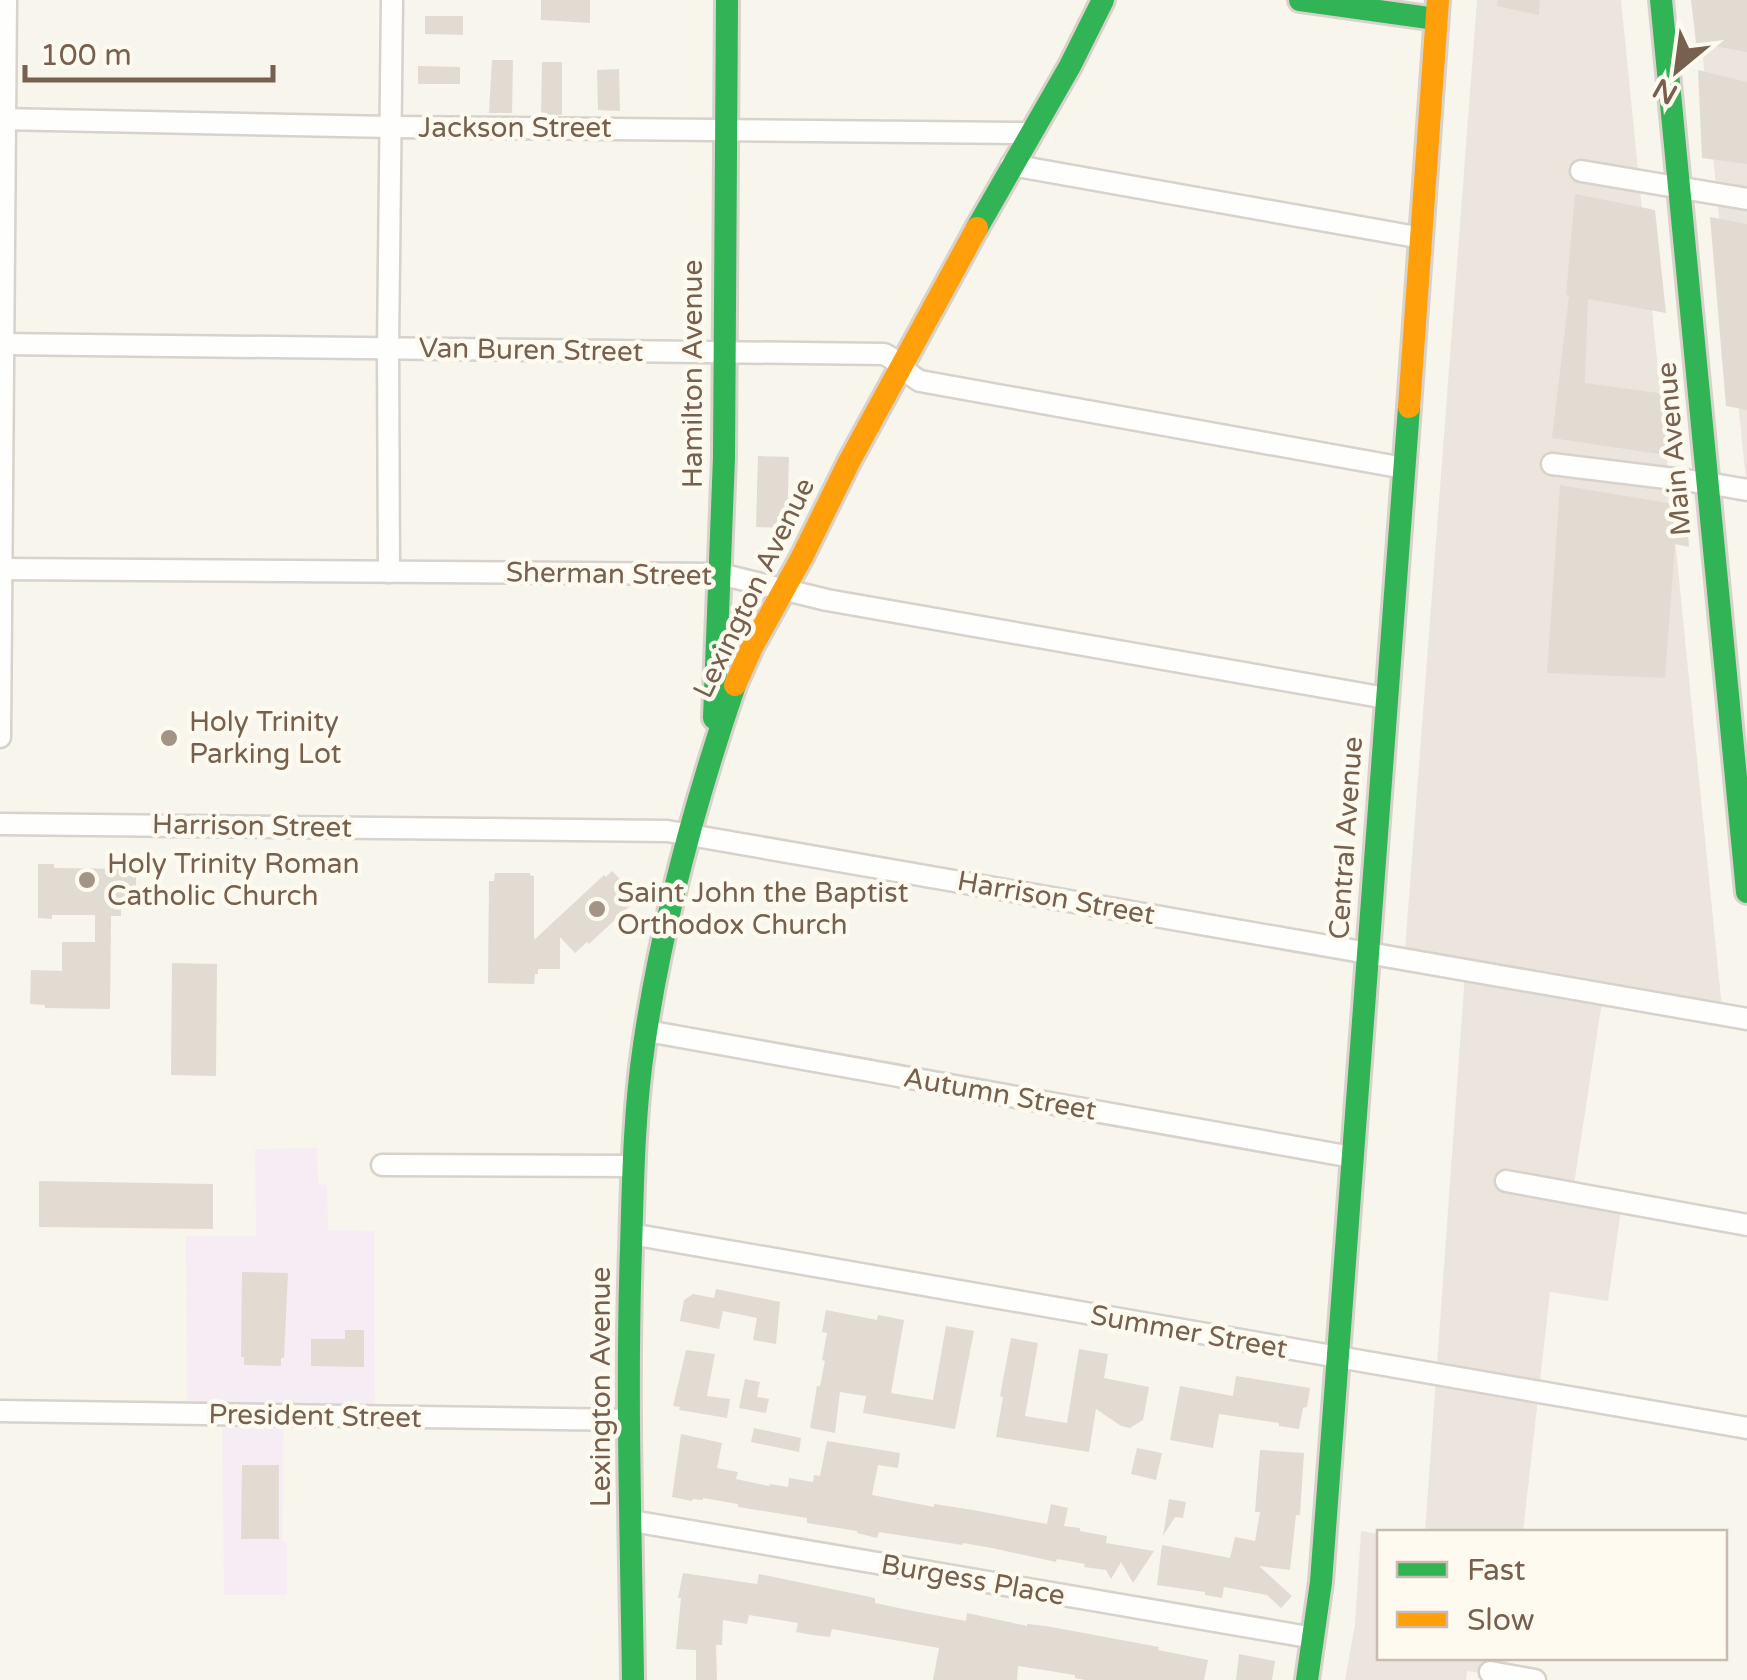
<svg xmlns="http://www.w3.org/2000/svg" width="1747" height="1680" viewBox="0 0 1747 1680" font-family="'Varela Round',sans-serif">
  <rect width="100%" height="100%" fill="#f8f5ed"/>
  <g fill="#ebe5de">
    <path d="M1477,0H1621L1723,1018L1603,995L1573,1191L1622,1203L1608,1301L1550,1292L1523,1532H1425L1465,973L1404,963Z"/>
    <path d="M1697,0H1747V490Z"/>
    <path d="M1361,1531L1379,1534L1380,1658H1508L1506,1676L1467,1671L1466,1680H1345L1355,1625Z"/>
  </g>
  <path fill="#f6ecf4" d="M317,1148L318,1184L327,1185L328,1230L374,1231L375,1404H284L282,1540L287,1543V1595H224L222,1407L187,1406L186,1236H256L255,1149Z"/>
  <g fill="#e2dbd2">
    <path d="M541,0H590V23L541,20Z"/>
    <path d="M1498,0H1540L1539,15L1497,6Z"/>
    <path d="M1691,0H1747V52L1696,43Z"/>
    <path d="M425,16H463V35L425,34Z"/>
    <path d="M492,60H513L512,113H489Z"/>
    <path d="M542,62H562V115H541Z"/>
    <path d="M418,66L460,67V84H418Z"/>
    <path d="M619,69L620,111L598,110L597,70Z"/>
    <path d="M1698,70L1747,82V164L1702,158Z"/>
    <path d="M1575,194L1655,210L1666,313L1588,299L1585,383L1673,395L1679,457L1552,438L1569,296L1566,295Z"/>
    <path d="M1710,217L1747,224V410L1726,406Z"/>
    <path d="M758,456L789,457L787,528L756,527Z"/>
    <path d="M1560,485L1686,506L1689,547L1675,544L1665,678L1547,673Z"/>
    <path d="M38,864H54V868L136,869V898L130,904H121V916H111L110,1009L45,1008V1005L30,1004L31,970L62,971V942H95V915H52V919L38,918Z"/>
    <path d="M612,871L636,896L630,902L632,904L589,944L587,942L575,953L560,937V969H538V974H535L534,984L488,983L489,881H494L495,873H530V875L534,876V940L604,875L606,877Z"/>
    <path d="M172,963L217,964L216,1076L171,1075Z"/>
    <path d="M39,1181L213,1184V1229L39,1227Z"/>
    <path d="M242,1272L288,1273L284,1358H281V1366L244,1365V1357H241Z"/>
    <path d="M716,1289L780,1302L776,1344L753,1340L757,1318L723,1311L719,1329L680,1321L684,1300L693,1294L714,1298Z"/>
    <path d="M826,1310L877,1320L878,1315L904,1320L891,1393L933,1400L946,1326L974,1331L955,1429L863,1413L866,1396L840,1392L835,1433L810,1428L817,1386H820L825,1361L822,1360L827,1333L822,1332Z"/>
    <path d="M345,1330H364V1367L311,1366V1339H345Z"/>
    <path d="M1011,1338L1038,1343L1025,1416L1067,1423L1079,1349L1108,1354L1104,1378L1149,1387L1143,1420L1130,1428L1121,1426L1096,1409L1089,1452L996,1437L1003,1397L1000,1396Z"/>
    <path d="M686,1350L715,1354L707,1396L730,1399L727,1418L679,1410L680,1407L673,1406Z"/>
    <path d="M1236,1376L1310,1388L1307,1407L1303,1408L1299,1429L1279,1426V1423L1219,1414L1213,1448L1170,1440L1180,1386L1233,1396Z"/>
    <path d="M745,1379L760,1382L757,1397L769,1399L766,1413L739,1408Z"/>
    <path d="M754,1428L801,1438L799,1452L751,1442Z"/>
    <path d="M681,1434L722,1443L717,1468L738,1472L736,1479L769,1486L770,1484L788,1487L789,1478L813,1482L814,1475L820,1476L827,1441L900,1453L898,1468L878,1465L872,1495L934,1507V1504L973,1510L1047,1524L1051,1504L1068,1508L1064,1526L1080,1528V1531L1107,1536L1106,1543L1154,1551L1133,1583L1121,1562L1111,1579L1106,1570L1084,1567L1085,1564L1057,1559L1056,1562L992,1548L963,1543L962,1545L879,1532L877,1538L857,1533V1531L807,1523V1518L738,1507V1504L703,1498V1500L693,1499L692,1501L672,1497Z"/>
    <path d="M1137,1448L1162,1453L1156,1480L1131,1474Z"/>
    <path d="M1260,1450L1304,1453L1300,1515H1296L1290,1570L1259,1566L1292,1596L1281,1608L1267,1595L1224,1587L1222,1598L1205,1595V1592L1157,1585L1162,1545L1230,1558L1235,1537L1255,1541L1260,1512H1255Z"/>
    <path d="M242,1465H279V1539H241Z"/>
    <path d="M1169,1499L1186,1502L1183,1518L1175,1517L1163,1536Z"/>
    <path d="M683,1573L757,1584L759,1574L875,1598V1603L913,1611L966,1621L967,1613L1027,1626V1624L1046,1626L1159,1647L1158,1650L1208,1660L1204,1680H1085L1075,1678V1675L1018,1666L1017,1680H933L939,1648L832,1629L830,1637L813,1635L796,1632L798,1623L749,1615L747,1624L723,1620L722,1645H716L717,1680H696V1650L676,1649L681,1598H678Z"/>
    <path d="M1239,1654L1275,1661L1272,1680H1236Z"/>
  </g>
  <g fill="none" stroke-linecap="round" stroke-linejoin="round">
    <g stroke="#d7d2cb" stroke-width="25">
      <g id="street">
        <path d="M0,119L391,127L1029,133"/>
        <path d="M1011,165L1422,238"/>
        <path d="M1581,171L1747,199"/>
        <path d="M0,344L884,354C898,360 906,374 920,381L1404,468"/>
        <path d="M1552,464L1707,483L1747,490"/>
        <path d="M0,569L720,574L827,600L1386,698"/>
        <path d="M389,572L388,348L392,0"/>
        <path d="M0,737L6,0"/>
        <path d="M0,824L667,831L1747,1019"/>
        <path d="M647,1031L1352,1157"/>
        <path d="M382,1165L633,1166"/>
        <path d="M1506,1181L1747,1225"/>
        <path d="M631,1234L1747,1428"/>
        <path d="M0,1411L630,1420"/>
        <path d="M632,1521L1314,1638"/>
        <path d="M1490,1672L1535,1680"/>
      </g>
    </g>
    <g stroke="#d8d2cb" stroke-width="28">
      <g id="fast">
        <path d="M1300,0L1436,19"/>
        <path d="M1661,0L1747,892"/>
        <path d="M977,228L1070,66L1103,0"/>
        <path d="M714,718L724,457L727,0"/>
        <path d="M633,1680C631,1536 626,1392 631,1249C633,1181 634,1112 644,1045C662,923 695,802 735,685"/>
        <path d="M1307,1680L1321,1582L1409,407"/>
      </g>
    </g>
    <g stroke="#d8d2cb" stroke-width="28">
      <g id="slow">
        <path d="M1409,407L1438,0"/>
        <path d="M735,685L752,647L802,557L849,462L977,228"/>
      </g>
    </g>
    <use href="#street" stroke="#fefefc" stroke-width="20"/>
    <use href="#fast" stroke="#30b455" stroke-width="22"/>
    <use href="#slow" stroke="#ff9f0a" stroke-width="22"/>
  </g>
  <g fill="#a49485" stroke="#fffaf0" stroke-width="4">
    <circle cx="169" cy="738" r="10"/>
    <circle cx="87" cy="880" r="10"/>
    <circle cx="597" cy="909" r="10"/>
  </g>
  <g text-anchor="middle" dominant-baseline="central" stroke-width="9" stroke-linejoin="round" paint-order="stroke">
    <g font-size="28" fill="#77604d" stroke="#fffaf0">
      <text x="515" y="128">Jackson Street</text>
      <text transform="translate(531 350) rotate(1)">Van Buren Street</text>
      <text transform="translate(693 374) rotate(-90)">Hamilton Avenue</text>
      <text transform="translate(1674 449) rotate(-95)">Main Avenue</text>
      <text transform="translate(609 574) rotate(1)">Sherman Street</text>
      <text transform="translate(754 588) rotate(-64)">Lexington Avenue</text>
      <text transform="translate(252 826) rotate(1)">Harrison Street</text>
      <text transform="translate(1346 838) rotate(-86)">Central Avenue</text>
      <text transform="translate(1056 898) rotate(10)">Harrison Street</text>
      <text transform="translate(1000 1094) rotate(10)">Autumn Street</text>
      <text transform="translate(1189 1332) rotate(10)">Summer Street</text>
      <text transform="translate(601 1387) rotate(-90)">Lexington Avenue</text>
      <text transform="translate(315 1416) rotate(1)">President Street</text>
      <text transform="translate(973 1580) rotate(10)">Burgess Place</text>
    </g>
    <g font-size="28" fill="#77604d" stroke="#fffaf0" text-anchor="start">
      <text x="189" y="722">Holy Trinity<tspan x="189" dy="32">Parking Lot</tspan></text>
      <text x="107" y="864">Holy Trinity Roman<tspan x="107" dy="32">Catholic Church</tspan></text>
      <text x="617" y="893">Saint John the Baptist<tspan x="617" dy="32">Orthodox Church</tspan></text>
    </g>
  </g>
  <rect x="1377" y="1530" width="350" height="130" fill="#fffaf0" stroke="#c9bcaf" stroke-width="2.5"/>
  <rect x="1397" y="1562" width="50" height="15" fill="#30b455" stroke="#c9bcaf" stroke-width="2.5"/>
  <text x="1467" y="1580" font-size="30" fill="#77604d">Fast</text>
  <rect x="1397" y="1612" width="50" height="15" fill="#ff9f0a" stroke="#c9bcaf" stroke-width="2.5"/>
  <text x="1467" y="1630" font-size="30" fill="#77604d">Slow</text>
  <g transform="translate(1677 70) rotate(209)" stroke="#fffaf0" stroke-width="8" paint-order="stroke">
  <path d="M0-8L18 38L0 25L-18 38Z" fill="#77604d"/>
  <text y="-15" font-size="28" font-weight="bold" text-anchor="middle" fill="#77604d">N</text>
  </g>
  <path d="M25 65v15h248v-15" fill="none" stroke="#77604d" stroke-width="5"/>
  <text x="40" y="65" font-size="30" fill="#77604d" stroke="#fffaf0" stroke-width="8" paint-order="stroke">100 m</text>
</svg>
